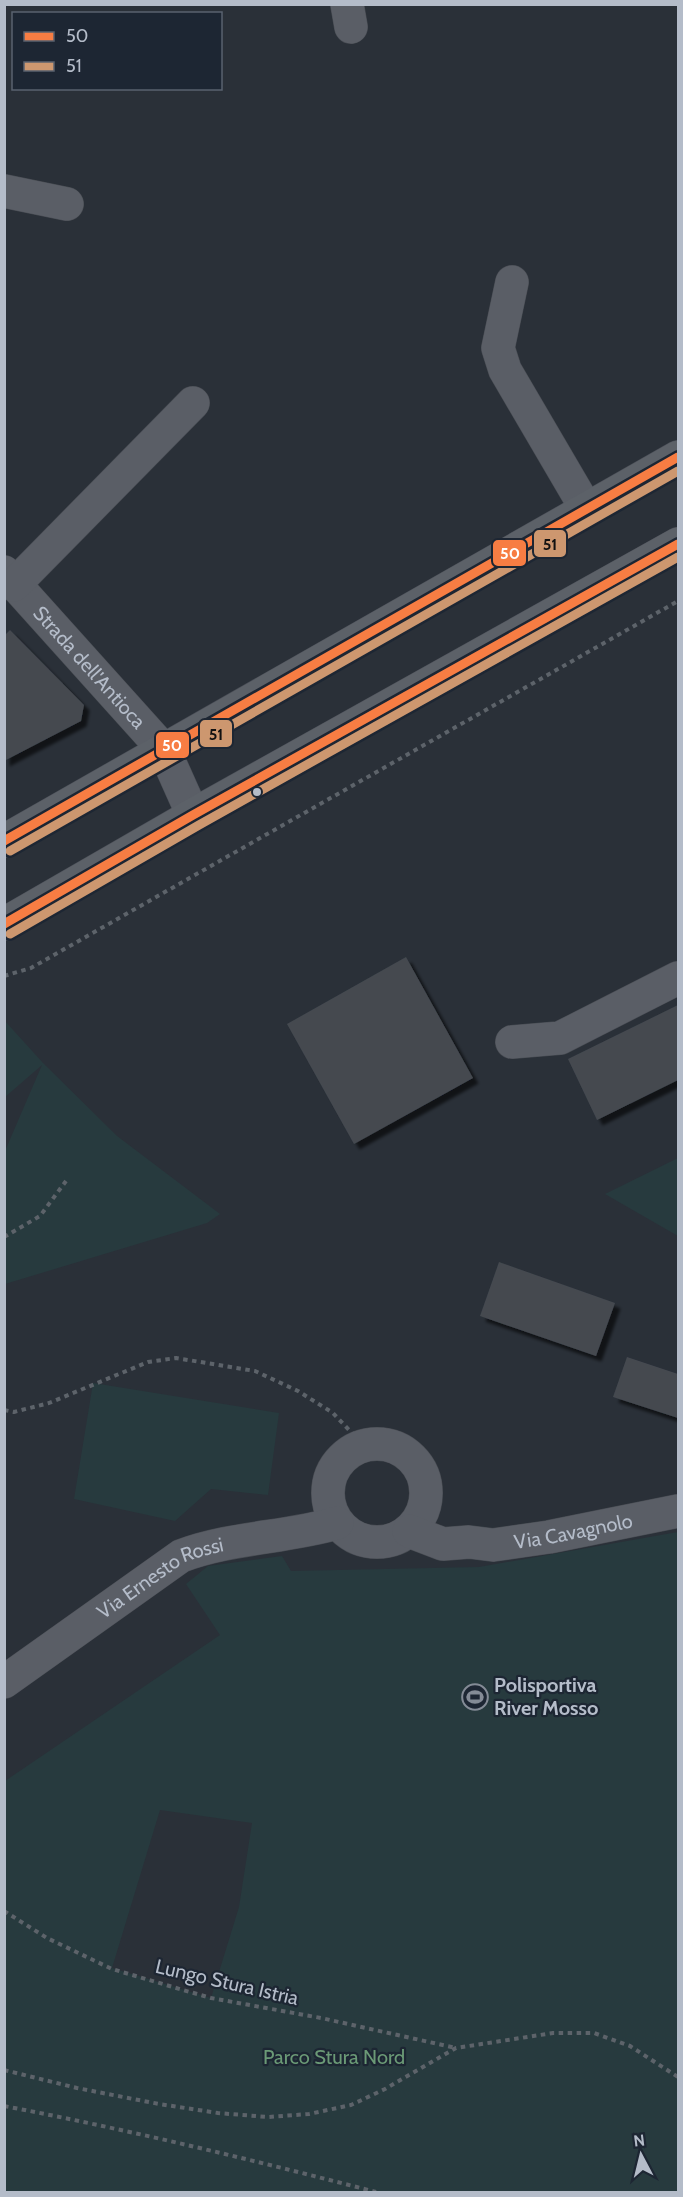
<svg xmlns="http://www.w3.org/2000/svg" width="683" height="2197" viewBox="0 0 683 2197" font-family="Cabin,sans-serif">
  <defs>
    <filter id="shadow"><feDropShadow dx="5.5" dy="5.5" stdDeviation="1.5" flood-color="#0009"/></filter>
  </defs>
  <rect width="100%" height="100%" fill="#2a3038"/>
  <g fill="#273a3e" fill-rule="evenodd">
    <path d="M4,1020L43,1063L117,1136L220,1214L207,1223L5,1284V1151L42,1065L5,1097Z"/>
    <path d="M678,1158V1236L605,1194Z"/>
    <path d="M93,1383L279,1413L268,1495L211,1489L175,1521L74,1499Z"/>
    <path d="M678,1532V2192H5V1781L220,1635L186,1584L208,1566L282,1556L291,1571L479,1567ZM160,1810L252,1823L239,1907L211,1998L112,1968Z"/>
  </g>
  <g fill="#444950" filter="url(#shadow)">
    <path d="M10,630L84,705L81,721L4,761V636Z"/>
    <path d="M406,957L473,1078L354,1144L287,1024Z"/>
    <path d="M678,1005V1080L597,1120L568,1059Z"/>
    <path d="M499,1262L615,1303L596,1356L480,1316Z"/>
    <path d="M627,1357L678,1374V1418L613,1397Z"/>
  </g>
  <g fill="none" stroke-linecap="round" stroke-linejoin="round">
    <g stroke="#484c53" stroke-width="34">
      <g id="minor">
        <path d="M347,4L351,27"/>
        <path d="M4,191L67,204"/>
        <path d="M512,282L498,348L505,370L587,510"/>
        <path id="s1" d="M4,572L164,750L193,815"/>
        <path d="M14,585L193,403"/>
        <path d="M512,1042L560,1038L678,978"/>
        <circle cx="377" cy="1493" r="49"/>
        <path id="s2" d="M409,1531L443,1544L469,1542L493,1545L549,1537L678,1511"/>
        <path id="s3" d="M4,1682L181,1556C231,1537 286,1538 337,1523"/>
      </g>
    </g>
    <g stroke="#484c55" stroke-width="34">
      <g id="major">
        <path d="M4,841L678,457"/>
        <path d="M4,924L193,815L678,544"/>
      </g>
    </g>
    <g stroke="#5d636a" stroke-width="4" stroke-dasharray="4.5 4.5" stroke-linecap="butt">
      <path d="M4,976L31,968L678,601"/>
      <path d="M4,1237L40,1216L66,1181"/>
      <path d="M4,1410L14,1412L49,1403L148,1362L176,1358L255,1371L298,1391L333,1413L364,1446"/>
      <path d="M4,1911L47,1938L112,1969L183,1990L211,1998L321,2018L456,2048"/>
      <path d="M4,2070L77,2088L159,2104L218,2113L268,2117L309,2114L351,2105L385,2089L456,2048L553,2033H594L630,2046L678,2077"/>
      <path d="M4,2106C130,2130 253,2160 376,2192"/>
    </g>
    <use href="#minor" stroke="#5a5e66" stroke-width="33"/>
    <use href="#major" stroke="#5c6168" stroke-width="33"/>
    <g stroke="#1d2633" stroke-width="14">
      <g id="bus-1">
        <path d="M4,841L678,457"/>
        <path d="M4,924L193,815L678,544"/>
      </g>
    </g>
    <g stroke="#1d2633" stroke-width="14">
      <g id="bus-2">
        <path d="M10,851L678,471"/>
        <path d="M10,934L199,825L678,557"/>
      </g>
    </g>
    <use href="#bus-1" stroke="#f77d43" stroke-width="9"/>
    <use href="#bus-2" stroke="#cd976f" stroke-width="9"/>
  </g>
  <defs>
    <g id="stadium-ring" transform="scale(1.35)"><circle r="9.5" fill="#1d2633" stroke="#848b96" stroke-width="1.5"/><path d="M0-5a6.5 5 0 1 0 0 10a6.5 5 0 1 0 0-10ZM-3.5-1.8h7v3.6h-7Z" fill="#848b96"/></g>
  </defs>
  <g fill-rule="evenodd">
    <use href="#stadium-ring" x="475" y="1697"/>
  </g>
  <circle fill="#b4bcc9" stroke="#1d2633" stroke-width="2" cx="257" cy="792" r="5"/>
  <g text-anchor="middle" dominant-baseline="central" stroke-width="4.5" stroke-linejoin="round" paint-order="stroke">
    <g font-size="20" fill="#b4bcc9" stroke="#1d2633">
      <text stroke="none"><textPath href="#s1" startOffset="128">Strada dell'Antioca</textPath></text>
      <text stroke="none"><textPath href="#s2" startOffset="168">Via Cavagnolo</textPath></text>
      <text stroke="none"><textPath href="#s3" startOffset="189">Via Ernesto Rossi</textPath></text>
      <text transform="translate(227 1982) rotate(13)">Lungo Stura Istria</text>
    </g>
    <g font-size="20" font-weight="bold" fill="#b4bcc9" stroke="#1d2633" text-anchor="start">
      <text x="494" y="1685">Polisportiva<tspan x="494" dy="23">River Mosso</tspan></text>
    </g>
    <g font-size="20" fill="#6b9a76" stroke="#1d2633">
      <text x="334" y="2057">Parco Stura Nord</text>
    </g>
  </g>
  <g stroke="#1d2633" stroke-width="2">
    <rect x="533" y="529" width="34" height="29" rx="6" fill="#cd976f"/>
    <rect x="492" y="539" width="35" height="28" rx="6" fill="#f77d43"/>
    <rect x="199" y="719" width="34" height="29" rx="6" fill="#cd976f"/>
    <rect x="155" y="731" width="35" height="28" rx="6" fill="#f77d43"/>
  </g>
  <g font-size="16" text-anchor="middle" font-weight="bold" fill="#fff">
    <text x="510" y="559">50</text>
    <text x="172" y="751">50</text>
  </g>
  <g font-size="16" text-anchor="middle" font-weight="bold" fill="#111">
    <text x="550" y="550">51</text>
    <text x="216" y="740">51</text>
  </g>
  <rect width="683" height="2197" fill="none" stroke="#b4bcc9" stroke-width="12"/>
  <rect x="12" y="12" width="210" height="78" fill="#1d2633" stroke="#59626f" stroke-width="1.5"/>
  <rect x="24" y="32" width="30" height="9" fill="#f77d43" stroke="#59626f" stroke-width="1.5"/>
  <text x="66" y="42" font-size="18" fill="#b4bcc9">50</text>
  <rect x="24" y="62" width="30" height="9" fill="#cd976f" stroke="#59626f" stroke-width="1.5"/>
  <text x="66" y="72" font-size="18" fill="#b4bcc9">51</text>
  <g transform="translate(641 2155) rotate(353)" stroke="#1d2633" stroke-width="4.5" paint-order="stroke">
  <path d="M0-4.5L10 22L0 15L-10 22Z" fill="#b4bcc9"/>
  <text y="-9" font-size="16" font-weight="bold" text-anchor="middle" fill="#b4bcc9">N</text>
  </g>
</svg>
